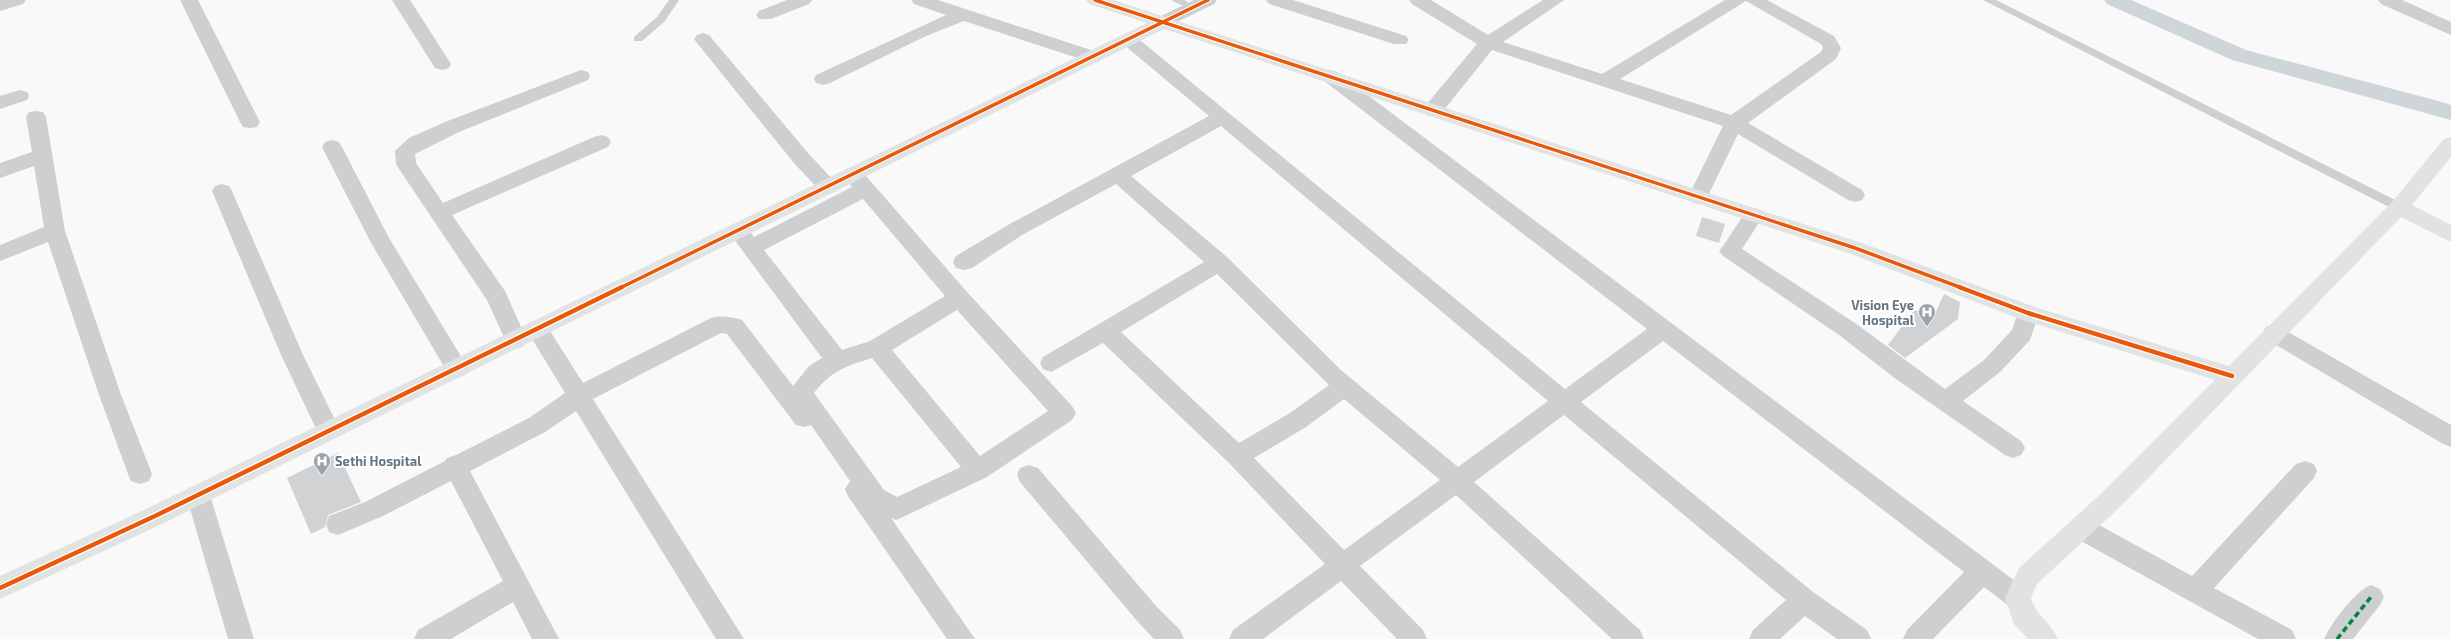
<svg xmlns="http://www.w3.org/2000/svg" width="2451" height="639" viewBox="0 0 2451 639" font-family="'Exo 2',sans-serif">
  <rect width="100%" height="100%" fill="#f9f9f9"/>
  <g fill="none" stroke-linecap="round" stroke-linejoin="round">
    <path fill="#ced6d9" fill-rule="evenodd" d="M2104,0H2131L2246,50L2442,102L2451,105V120L2232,60L2107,4Z"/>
  </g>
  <g fill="#d0d2d3">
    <path d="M1702,217L1725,224L1719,243L1696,236Z"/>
    <path d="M1944,294L1960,302L1958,319L1905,358L1888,345L1914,310L1935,314Z"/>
    <path d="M338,453L361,502L328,515L325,527L311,534L287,478Z"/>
  </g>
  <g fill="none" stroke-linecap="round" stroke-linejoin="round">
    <g fill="#cecfd0" fill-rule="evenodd">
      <path d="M669,0H679L665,21L642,41H634V37L657,17Z"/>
      <path d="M1171,0H1185L1188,3L1183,6Z"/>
      <path d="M1983,0H1996L2403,204L2405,207L2403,210H2395Z"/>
    </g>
    <g fill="#cecfd0" fill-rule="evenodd">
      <path d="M0,0H26L23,4L0,11Z"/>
      <path d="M180,0H198L260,122L257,127L250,128L243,127L240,122Z"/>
      <path d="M392,0H410L451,64L449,68L442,70L435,68Z"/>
      <path d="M787,0H812L809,4L771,19H759L756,15L759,11Z"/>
      <path d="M911,0H938L1100,53L1102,57L1100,61L1093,63L964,21L926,36L830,83L823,85L816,83L814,79L816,75L946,15L914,4Z"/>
      <path d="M1194,0H1217L1214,4L1169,26H1157L1154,22L1157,18Z"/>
      <path d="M1266,0H1293L1406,36L1409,40L1406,44H1394L1269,4Z"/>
      <path d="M1409,0H1431L1488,35L1543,0H1564L1503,42L1602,74L1725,0H1767L1834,36L1841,48L1836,59L1748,123L1862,190L1865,195L1862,200L1855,202L1848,200L1738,134L1705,202L1698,204L1691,202L1688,197L1723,126L1492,50L1440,115L1433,116L1426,115L1423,110L1426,105L1477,44L1412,4ZM1746,1L1821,44L1823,48L1821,52L1731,115L1620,79Z"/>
      <path d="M2378,0H2402L2451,22V35L2381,4Z"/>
      <path d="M703,33L709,35L808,153L835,182L838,187L835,192L828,194L821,192L794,163L697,43L694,39L697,35Z"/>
      <path d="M1129,34L1135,36L1565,389L1647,329L1323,80L1321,76L1323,72L1330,70L1337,72L2027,590L2031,598L2027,606L2018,610L2009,606L1984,587L1933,639H1903L1907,630L1964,572L1663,341L1581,402L1813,592L1867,630L1871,639H1837L1805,616L1780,639H1749L1753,630L1786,600L1564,415L1474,482L1640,630L1644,639H1612L1456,495L1360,566L1423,630L1427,639H1397L1341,581L1263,639H1229L1233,630L1325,564L1229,463L1103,343L1051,372L1043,369L1040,363L1043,357L1204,262L1116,184L1022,235L972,268L964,270L956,268L953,262L956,256L1008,225L1209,116L1123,44L1120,40L1123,36ZM1221,126L1548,401L1458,467L1341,370L1227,257L1131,176ZM1217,274L1329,385L1290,413L1239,443L1121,332ZM1344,399L1440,480L1344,550L1254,458L1306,427Z"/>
      <path d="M581,70L588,72L590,76L588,80L459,132L415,154L416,163L443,203L594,137L601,135L608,137L611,142L608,147L452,215L505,291L527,340L524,346L516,349L508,346L487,300L399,169L396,164L395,151L409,138L445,122Z"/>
      <path d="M20,90L27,92L29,96L27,100L0,109V96Z"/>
      <path d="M36,111L43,112L46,117L65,231L120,392L152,474L149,481L140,484L131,481L128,474L98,392L48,242L0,261V245L44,227L34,166L0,178V163L32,152L26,117L29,112Z"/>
      <path d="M332,140L339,142L342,147L389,238L465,363L468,369L465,375L457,378L449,375L370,241L322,147L325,142Z"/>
      <path d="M853,167L860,169L967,292L1072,406L1076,413L1072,420L987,477L905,516L896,520L891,518L975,639H947L848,496L845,489L850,481L811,425L804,427L796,425L727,334L721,333L593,399L744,639H716L576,411L545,432L470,471L559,639H532L513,602L451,639H414L418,630L503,581L451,481L383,516L338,535L329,532L326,524L329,516L365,502L445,461L447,458L456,455L529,418L565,393L526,329L529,323L537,320L545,323L583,383L711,318C722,315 731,317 742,320L793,386L809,366L822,358L728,231L731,226C743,222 747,227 754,237L852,187L843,174L846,169ZM863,199L945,296L870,341L842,350L764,250ZM957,310L1048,411L980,456L892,350ZM872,358L961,467L897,497L884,490L814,393C831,371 846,366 872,358Z"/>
      <path d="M222,184L229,186L232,191L303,355L340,430L336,437L328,440L320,437L281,355L212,191L215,186Z"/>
      <path d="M1754,208L1761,210L1764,215L1742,249L1855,323L1945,389L1984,360L2012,330L2020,307L2028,305L2036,307L2039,313L2030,340L2000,372L1963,401L2021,441L2025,448L2021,455L2013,458L2005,455L1896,379L1839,335L1723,256L1719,251L1723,246L1747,210Z"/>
      <path d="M2274,324L2451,425V447L2443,444L2266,339L2263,333L2266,327Z"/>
      <path d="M2305,461L2314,464L2317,471L2314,478L2214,588L2292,630L2296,639H2258L2072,536L2069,528L2072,520L2081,517L2090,520L2192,576L2296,464Z"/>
      <path d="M1029,465L1038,468L1156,606L1180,630L1184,639H1154L1138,622L1020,482L1017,475L1020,468Z"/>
      <path d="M198,485L207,488L210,495L254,639H228L186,495L189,488Z"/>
      <path d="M2371,585L2380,589L2384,597L2380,605L2353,639H2324C2331,623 2355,591 2371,585Z"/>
    </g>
    <path fill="#e1e2e2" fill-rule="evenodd" d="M1086,0H1113L1862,243L2035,307L2229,366L2392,202L2444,139L2451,137V157L2412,205L2451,225V242L2401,217L2122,505L2037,584L2031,598C2036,615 2051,623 2058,639H2028L2014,624L2005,598L2019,568L2104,491L2215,380L2020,319L1848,253L1164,29L164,523L0,599V576L146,509L1147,23L1089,4Z"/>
    <path stroke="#00873e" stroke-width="3.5" stroke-dasharray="6 3.5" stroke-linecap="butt" d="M2337,639L2371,597"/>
    <g stroke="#fff" stroke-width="5.5">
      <g id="cycleway-far1">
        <path d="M1095,0L1855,248L1962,288"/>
        <path d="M620,288L1208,0"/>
      </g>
    </g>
    <g stroke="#fff" stroke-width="7">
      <g id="cycleway">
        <path d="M1959,287L2028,313L2232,376"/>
        <path d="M0,588L155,516L622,287"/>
      </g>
    </g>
    <use href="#cycleway-far1" stroke="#e8590c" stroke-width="3.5"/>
    <use href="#cycleway" stroke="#e8590c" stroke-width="4.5"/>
  </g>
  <defs>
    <g id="hospital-pin" transform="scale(0.9)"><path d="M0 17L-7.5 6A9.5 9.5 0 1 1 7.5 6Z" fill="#99a4ac" stroke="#fff"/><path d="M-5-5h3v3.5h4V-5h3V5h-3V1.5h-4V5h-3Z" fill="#fff"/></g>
  </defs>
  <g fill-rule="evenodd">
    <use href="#hospital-pin" x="1927" y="312"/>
    <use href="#hospital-pin" x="322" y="461"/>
  </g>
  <g text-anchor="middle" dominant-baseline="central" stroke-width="4" stroke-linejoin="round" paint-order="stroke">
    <g font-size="13" font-weight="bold" fill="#657683" stroke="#fff" text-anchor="end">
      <text x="1914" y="305">Vision Eye<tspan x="1914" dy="15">Hospital</tspan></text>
      <text x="335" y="461" text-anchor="start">Sethi Hospital</text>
    </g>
  </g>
</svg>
